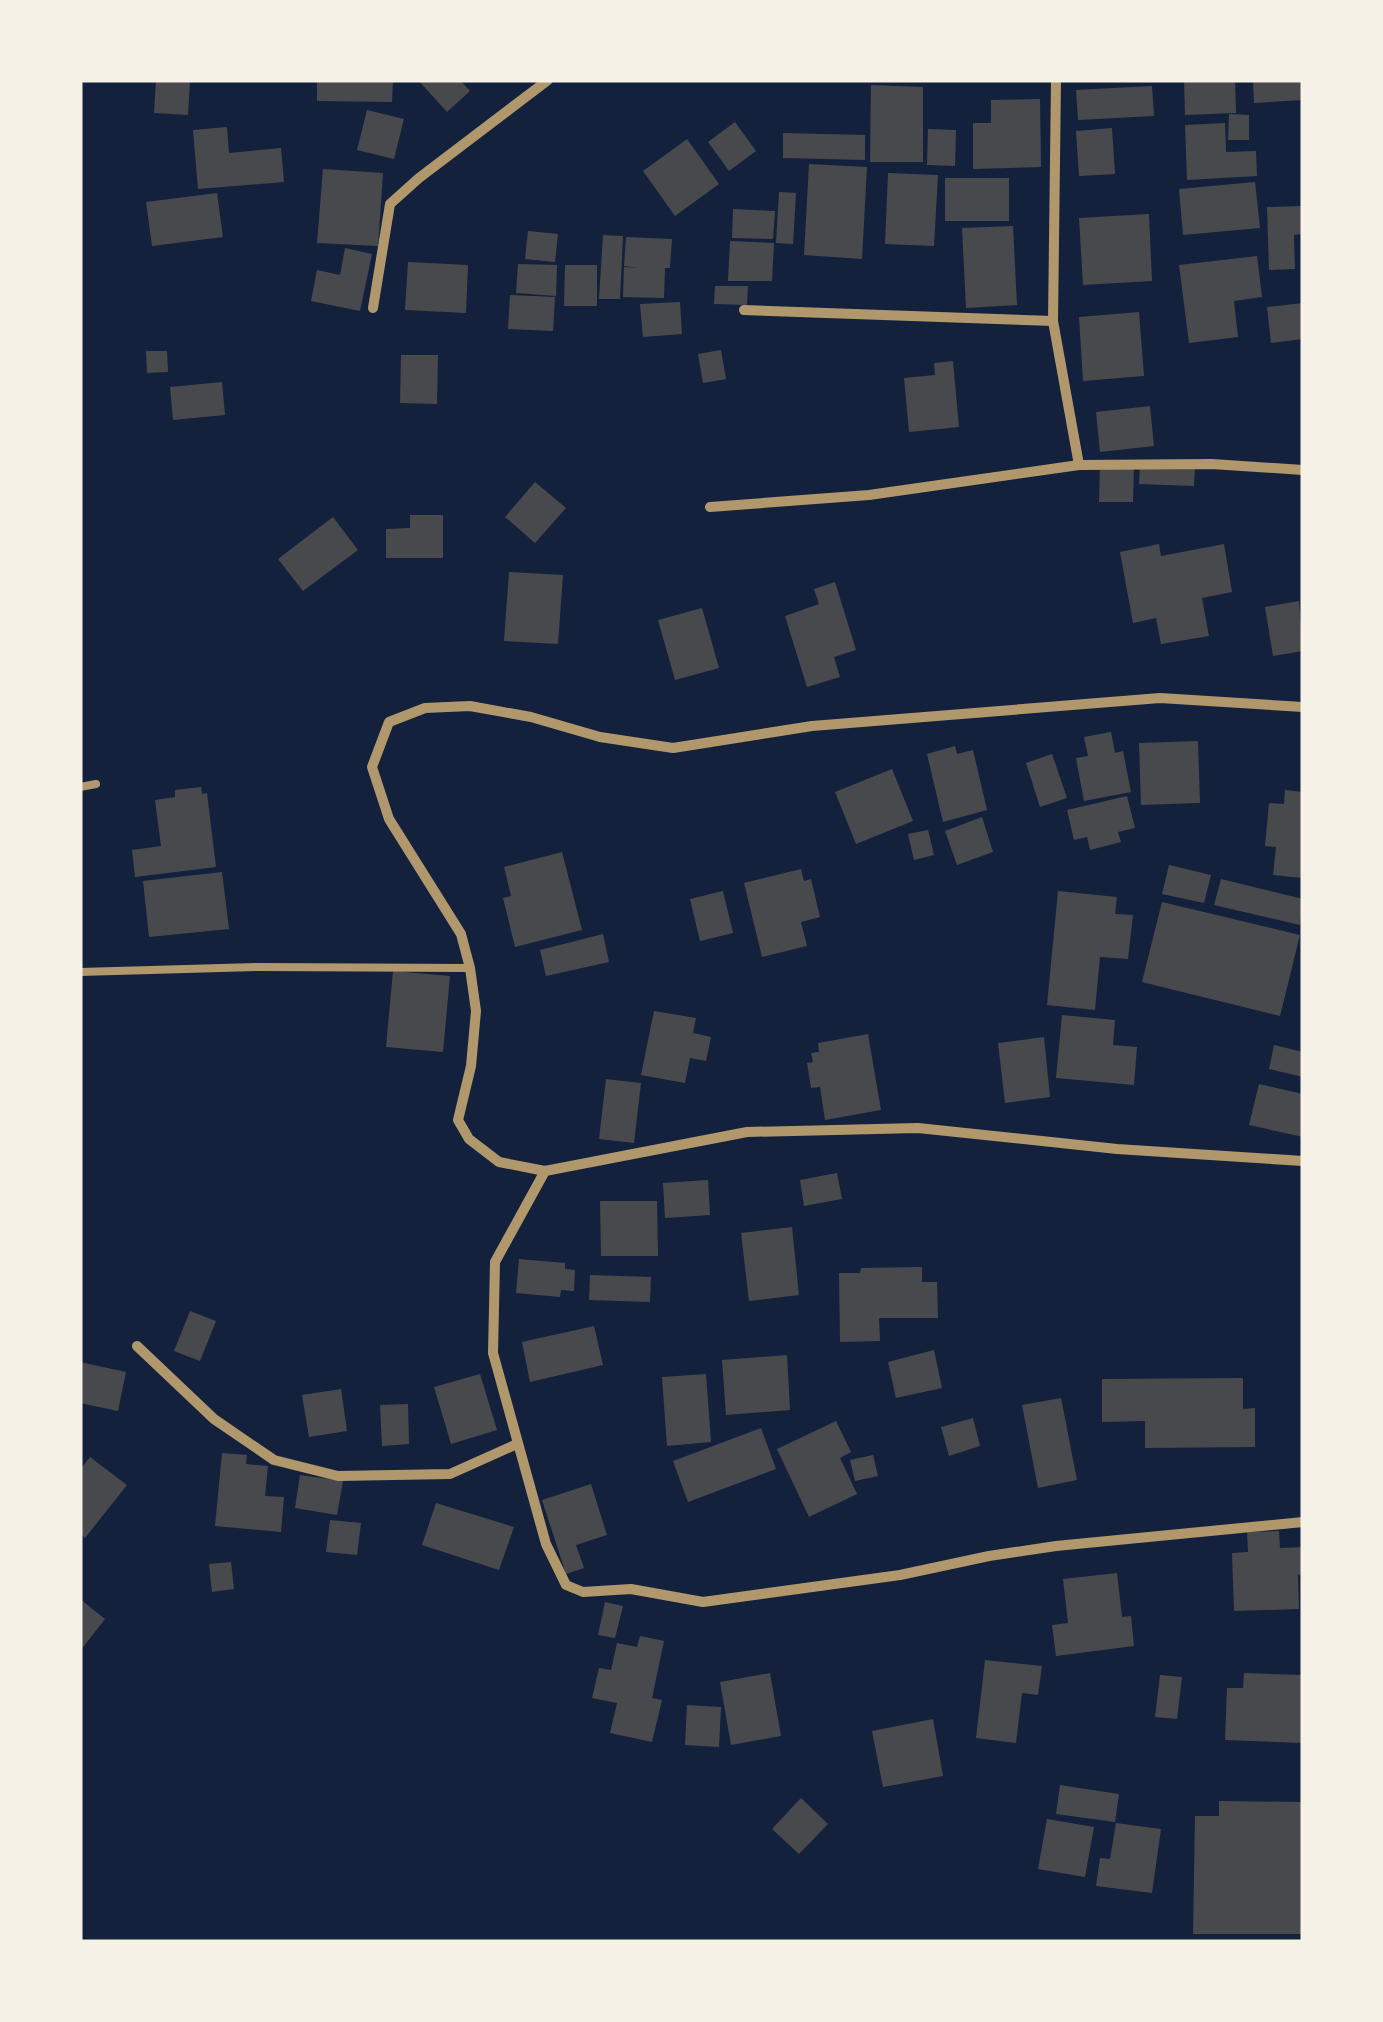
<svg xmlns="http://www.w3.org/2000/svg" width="1383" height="2022" viewBox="0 0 1383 2022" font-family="'Sofia Sans Condensed',sans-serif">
  <rect width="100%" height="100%" fill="#14213d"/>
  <g fill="#48494c">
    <path d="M156,80H190L188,115L154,113Z"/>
    <path d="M317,80H393L392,102L317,101Z"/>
    <path d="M418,80H460L470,91L447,112Z"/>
    <path d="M1184,80H1235L1236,113L1185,115Z"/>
    <path d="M1253,80H1303V100L1254,103Z"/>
    <path d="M871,85L923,87V162H870Z"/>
    <path d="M1152,86L1154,116L1078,120L1076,90Z"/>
    <path d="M1040,99L1041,167L973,169V123H991V100Z"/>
    <path d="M367,110L404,119L394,159L357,150Z"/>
    <path d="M1229,114L1249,115V140H1228Z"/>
    <path d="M735,122L756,151L729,171L708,142Z"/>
    <path d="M1225,123L1226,152L1256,151L1257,176L1187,180L1185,125Z"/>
    <path d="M227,127L229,153L281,148L284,182L198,189L193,130Z"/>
    <path d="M1112,128L1115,174L1079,176L1076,131Z"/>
    <path d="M928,129L956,130L955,166L927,165Z"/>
    <path d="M783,133L865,135V160L783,158Z"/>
    <path d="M687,139L719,184L675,216L643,171Z"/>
    <path d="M809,164L867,167L862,259L804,255Z"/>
    <path d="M323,169L383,173L378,246L317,243Z"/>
    <path d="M888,173L938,175L934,246L885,244Z"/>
    <rect x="945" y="178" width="64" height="43"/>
    <path d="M1255,182L1260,228L1183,235L1179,189Z"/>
    <path d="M779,192L796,193L793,244L776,243Z"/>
    <path d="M217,193L223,237L152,246L146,202Z"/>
    <path d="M1303,206V234L1294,235L1295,269L1269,270L1267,207Z"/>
    <path d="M733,209L775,211L773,239L732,238Z"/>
    <path d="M1149,214L1152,281L1083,285L1079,218Z"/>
    <path d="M1013,226L1017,305L966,308L962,228Z"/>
    <path d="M528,231L558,234L555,262L525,259Z"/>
    <path d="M603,235L623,236L620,299H599Z"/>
    <path d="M626,237L672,239L670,268H665L664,298L623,297L624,267L639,268L624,266Z"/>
    <path d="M730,241L774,243L772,281H728Z"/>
    <path d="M345,248L372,254L360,311L311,301L317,270L340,275Z"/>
    <path d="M1257,256L1262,297L1234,301L1238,337L1189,343L1179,265Z"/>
    <path d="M408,262L468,265L466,313L405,310Z"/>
    <path d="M518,264L557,265L556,296L516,293Z"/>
    <path d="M565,265H597V306H564Z"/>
    <path d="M715,286H748L747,305L714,304Z"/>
    <path d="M510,295L555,297L553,331L508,329Z"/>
    <path d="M680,302L682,334L643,337L640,304Z"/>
    <path d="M1303,303V339L1271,343L1267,307Z"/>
    <path d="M1139,312L1144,376L1083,381L1079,317Z"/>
    <path d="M721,350L726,379L703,383L698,354Z"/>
    <path d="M146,351H167L168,372L147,373Z"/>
    <path d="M401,355H438L437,404L400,403Z"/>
    <path d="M953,361L959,427L909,432L904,378L935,375L934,363Z"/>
    <path d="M222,382L225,415L173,420L170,387Z"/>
    <path d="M1150,406L1154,446L1100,452L1096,412Z"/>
    <path d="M1100,464H1134L1133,502H1099Z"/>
    <path d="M1140,464L1195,466L1194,486L1139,484Z"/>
    <path d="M535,482L566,508L535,543L505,517Z"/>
    <path d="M410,515H443V558H386V529L410,528Z"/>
    <path d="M333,517L358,550L303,591L278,559Z"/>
    <path d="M1159,544L1161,556L1224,544L1232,592L1202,598L1209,636L1161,644L1156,618L1133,623L1120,552Z"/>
    <path d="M509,572L563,575L558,644L504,641Z"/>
    <path d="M835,582L856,650L834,657L840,677L807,687L785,616L819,604L814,589Z"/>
    <path d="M1299,601L1303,651L1273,656L1265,607Z"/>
    <path d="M702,608L719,668L675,680L658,620Z"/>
    <path d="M1111,732L1115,753L1123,751L1131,792L1084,801L1076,758L1088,756L1084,737Z"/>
    <path d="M1198,741L1200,803L1141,805L1139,743Z"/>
    <path d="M955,746L957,754L973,750L987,810L943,822L927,754Z"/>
    <path d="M1052,754L1067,798L1040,807L1026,763Z"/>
    <path d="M892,769L913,821L856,844L835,792Z"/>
    <path d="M201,787L202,794L207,793L216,867L135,877L132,850L161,846L155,800L175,797V790Z"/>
    <path d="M1285,790L1303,792V878L1273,875L1276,847L1265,846L1269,803L1284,804Z"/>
    <path d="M1127,796L1135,828L1118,832L1121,842L1090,850L1087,837L1074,840L1067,810Z"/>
    <path d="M982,817L993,852L957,865L945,831Z"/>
    <path d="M928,830L934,855L914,860L908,834Z"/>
    <path d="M562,852L582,930L515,947L503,898L511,896L504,867Z"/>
    <path d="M1169,865L1211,875L1204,903L1162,894Z"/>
    <path d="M801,869L804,881L811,879L820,917L801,922L807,946L762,957L744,883Z"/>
    <path d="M222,872L229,929L149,937L143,881Z"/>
    <path d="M1221,879L1303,899L1300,925L1214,905Z"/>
    <path d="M723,891L733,933L700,941L690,899Z"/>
    <path d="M1058,891L1117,897L1115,914L1133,915L1128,959L1100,957L1095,1010L1047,1005Z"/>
    <path d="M1162,902L1300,935L1280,1016L1142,982Z"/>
    <path d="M603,934L609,962L546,976L540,950Z"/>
    <path d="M393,971L450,976L443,1052L386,1047Z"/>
    <path d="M654,1011L696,1018L693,1033L711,1037L706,1061L690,1058L685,1083L641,1075Z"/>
    <path d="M1062,1015L1115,1020L1113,1045L1137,1047L1134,1085L1056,1078Z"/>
    <path d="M868,1034L881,1110L825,1120L820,1087L811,1088L807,1063L813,1062L811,1053L819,1052L818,1043Z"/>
    <path d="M1044,1037L1050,1097L1005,1103L998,1043Z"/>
    <path d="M1274,1045L1303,1052V1077L1269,1069Z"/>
    <path d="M606,1079L641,1083L634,1143L599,1139Z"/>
    <path d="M1259,1084L1303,1094V1137L1249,1125Z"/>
    <path d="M837,1173L842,1199L804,1206L800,1180Z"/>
    <path d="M708,1180L710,1215L665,1218L663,1183Z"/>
    <path d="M600,1201H657L658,1256H601Z"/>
    <path d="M792,1227L799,1295L749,1301L741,1233Z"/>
    <path d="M519,1259L565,1263V1269L575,1270L574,1291L561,1290L560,1297L516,1293Z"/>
    <path d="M922,1267V1282H937L938,1318H879L880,1341L840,1342L839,1273H860L861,1268Z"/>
    <path d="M590,1275L651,1277L650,1302L589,1300Z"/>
    <path d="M190,1311L216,1321L200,1361L174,1351Z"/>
    <path d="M594,1326L603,1365L530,1382L522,1342Z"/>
    <path d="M934,1350L942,1388L896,1398L888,1362Z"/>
    <path d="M787,1355L790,1410L726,1415L722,1360Z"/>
    <path d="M80,1362L126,1372L118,1411L80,1403Z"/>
    <path d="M480,1374L497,1430L451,1444L434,1387Z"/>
    <path d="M706,1374L711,1442L667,1446L662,1377Z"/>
    <path d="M1243,1378V1409L1255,1408V1447L1145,1448V1421L1102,1422V1379Z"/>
    <path d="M341,1389L347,1431L309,1437L302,1395Z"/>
    <path d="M1061,1398L1077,1480L1038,1488L1022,1405Z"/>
    <path d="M408,1404L409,1444L382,1446L380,1405Z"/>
    <path d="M973,1418L980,1446L949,1456L941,1427Z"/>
    <path d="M836,1421L851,1452L840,1458L857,1494L809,1517L777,1449Z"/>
    <path d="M761,1428L776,1469L688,1502L673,1461Z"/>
    <path d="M222,1453L247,1455L246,1464L268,1466L265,1496L284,1497L281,1532L215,1526Z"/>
    <path d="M873,1455L878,1476L855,1481L850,1460Z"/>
    <path d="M90,1457L127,1485L85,1538L80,1534V1470Z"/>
    <path d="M300,1475L343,1481L337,1515L295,1508Z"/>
    <path d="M591,1484L607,1535L576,1545L584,1568L566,1574L542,1500Z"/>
    <path d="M436,1503L514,1527L499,1570L422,1545Z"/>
    <path d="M330,1520L361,1523L357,1555L326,1552Z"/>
    <path d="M1279,1531L1280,1548L1303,1547V1574L1298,1575L1299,1609L1234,1611L1232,1553L1248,1552L1247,1532Z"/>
    <path d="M231,1562L234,1589L212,1592L209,1564Z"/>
    <path d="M1117,1573L1122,1617L1131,1616L1134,1646L1056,1656L1052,1625L1068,1623L1063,1579Z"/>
    <path d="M80,1599L105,1619L80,1651Z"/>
    <path d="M605,1602L623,1606L615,1638L598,1635Z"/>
    <path d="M640,1636L664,1641L652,1698L662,1700L652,1742L610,1733L617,1703L592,1698L599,1668L611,1670L617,1643L637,1647Z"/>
    <path d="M985,1660L1042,1666L1038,1695L1022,1693L1016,1743L976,1738Z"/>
    <path d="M770,1673L781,1736L731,1745L720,1682Z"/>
    <path d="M1244,1673L1303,1675V1743L1225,1740L1227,1688H1243Z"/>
    <path d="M1160,1675L1182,1677L1177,1719L1155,1717Z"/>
    <path d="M687,1705L721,1707L719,1747L685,1745Z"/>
    <path d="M933,1719L943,1776L883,1787L872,1731Z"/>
    <path d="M1060,1785L1119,1794L1115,1822L1056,1814Z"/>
    <path d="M801,1798L828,1824L799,1854L772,1829Z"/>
    <path d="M1219,1801L1303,1802V1934H1193L1195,1816H1219Z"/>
    <path d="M1047,1819L1094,1827L1085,1877L1038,1869Z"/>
    <path d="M1116,1823L1161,1829L1152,1893L1096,1886L1100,1858L1110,1859Z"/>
  </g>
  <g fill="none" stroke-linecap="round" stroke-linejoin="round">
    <g stroke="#b1986c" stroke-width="8">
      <path d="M80,787L96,784"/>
      <path d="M80,972L257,967L470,968"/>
    </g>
    <g stroke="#b1986c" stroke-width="10">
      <path d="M1056,80L1053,321L1079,465L1212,464L1303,470"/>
      <path d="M373,308L390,204L419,178L548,80"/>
      <path d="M744,310L1053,321"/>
      <path d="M710,507L869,495L1079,465"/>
      <path d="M1303,707L1160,698L812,726L673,748L600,737L531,717L470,706L425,708L389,722L372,767L389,819L461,934L470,968L476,1011L471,1066L458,1120L469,1139L499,1162L545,1171L747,1132L918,1128L1117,1149L1303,1161"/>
      <path d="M545,1171L495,1262L493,1353L546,1544L566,1585L583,1592L631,1589L703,1602L900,1575L989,1556L1056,1546L1303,1522"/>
      <path d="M137,1346L214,1419L274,1460L338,1476L450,1474L517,1444"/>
    </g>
  </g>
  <rect width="1383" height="2022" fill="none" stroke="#f6f1e7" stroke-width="165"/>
</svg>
